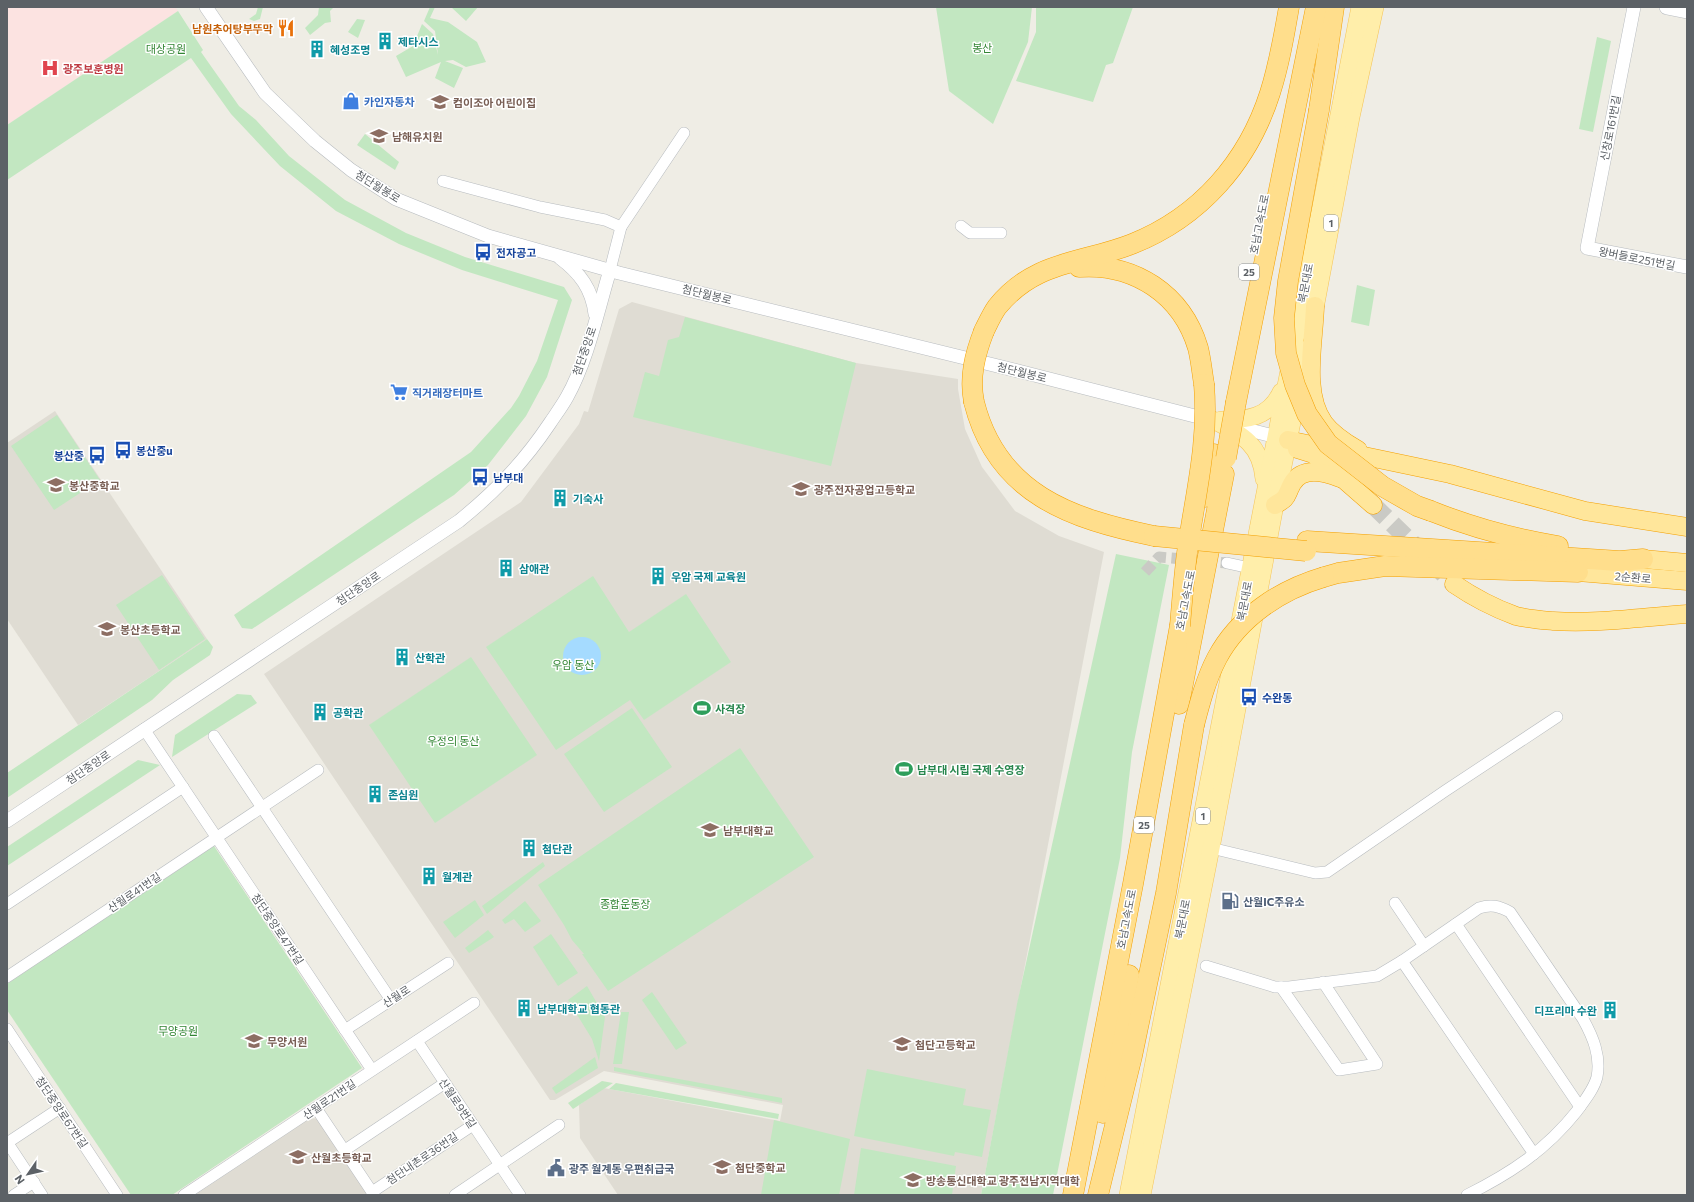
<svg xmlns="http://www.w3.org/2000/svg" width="1694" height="1202" viewBox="0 0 1694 1202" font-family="Commissioner,'Noto Sans KR',sans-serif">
  <rect width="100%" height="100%" fill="#efede5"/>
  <g fill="#dfdcd3">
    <path d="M632,302L856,363L958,379V389L965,429L982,467L1015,511L1059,536L1104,552L981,1195H618L580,1138L579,1105L604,1088L780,1121L783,1105L604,1071L555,1100H550L264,674L521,502L579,424L584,411L588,412L619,309Z"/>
    <path d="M55,411L207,639L78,725L7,619V443Z"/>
    <path d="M310,1118L319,1119L369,1195H195Z"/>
  </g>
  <path fill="#fce3e1" d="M7,7H175L178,11L7,125Z"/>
  <g fill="#c2e7c1">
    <path d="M258,7H263L260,19L254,21L249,19L256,14Z"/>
    <path d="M319,7H334L330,11L331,22L325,23L310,35L305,28L318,15Z"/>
    <path d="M430,7H435L430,18L448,22L477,42L486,62L466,67L453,60L445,61L463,68L454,88L435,78L441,62L406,77L396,56L413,46L422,24L433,34L438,55L435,31L424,21Z"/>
    <path d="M451,7H478L466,21Z"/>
    <path d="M936,7H1032L1028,42L993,124L949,91Z"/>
    <path d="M1036,7H1133L1113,63L1106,65L1093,102L1016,81L1036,32Z"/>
    <path d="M178,11L203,50L201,52L239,106L256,120L289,156L345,200L406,233L465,257L564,287L572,300L547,377L526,416L488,465L454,495L252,629L242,628L234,615L471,452L511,408L519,396L537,361L558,300L462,270L399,244L336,211L280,166L231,114L191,58L7,180V125Z"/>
    <path d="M357,19L365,20L358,38L348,32Z"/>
    <path d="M1597,37L1611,41L1593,132L1579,129Z"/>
    <path d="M365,134L399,162L395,170L357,145Z"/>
    <path d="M1357,285L1375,290L1369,326L1351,322Z"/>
    <path d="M685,317L856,363L831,466L633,417L645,372L659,376L668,340L679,337Z"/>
    <path d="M57,415L100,480L54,510L11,446Z"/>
    <path d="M1116,554L1169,565L1132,752L1120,858L1053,1195H981L1017,1004Z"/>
    <path d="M162,575L205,639L159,670L116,605Z"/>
    <path d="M593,576L629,632L686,594L731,662L644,720L630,700L556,750L486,647Z"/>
    <path d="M207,639L213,647L210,655L173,680L152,700L7,798V773Z"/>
    <path d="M471,657L537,755L435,823L369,725Z"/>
    <path d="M237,694L251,695L257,703L172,757L175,735Z"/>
    <path d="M632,708L672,767L604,812L564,754Z"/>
    <path d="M740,748L814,857L608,991L582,954H584L572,940L564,925L538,885Z"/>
    <path d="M138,760L160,765L7,866V847Z"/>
    <path d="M214,846L362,1068L172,1195H131L7,1010V984Z"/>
    <path d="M543,862L545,866L487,914L482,906Z"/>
    <path d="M475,900L484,915L455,938L443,922Z"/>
    <path d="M525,901L541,921L525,932L514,919L505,924L502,920Z"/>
    <path d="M488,930L494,937L469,953L465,948Z"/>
    <path d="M551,934L578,973L558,986L533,947Z"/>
    <path d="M587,986L605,1017L599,1061L592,1039L568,1000Z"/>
    <path d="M652,992L687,1043L676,1050L642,1000Z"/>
    <path d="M621,1012H629L622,1064H613Z"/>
    <path d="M595,1057L598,1068L556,1094L552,1088Z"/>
    <path d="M614,1067L782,1098V1103L614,1071Z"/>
    <path d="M867,1069L966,1089L963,1105L991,1110L982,1157L955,1152L954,1156L854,1136Z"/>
    <path d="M602,1081L613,1083L573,1109L568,1103Z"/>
    <path d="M616,1083L779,1114L778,1119L609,1089Z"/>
    <path d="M774,1120L850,1139L839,1195H761Z"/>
    <path d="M861,1148L956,1166L952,1195H854Z"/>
  </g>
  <circle fill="#a5dbff" cx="582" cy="656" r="19"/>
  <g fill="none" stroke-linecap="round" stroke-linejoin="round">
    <path stroke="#cacac5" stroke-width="11" stroke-dasharray="11 5.5" stroke-linecap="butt" d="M1145,572L1159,557L1227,563"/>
    <path stroke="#cacac5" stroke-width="18" stroke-dasharray="18 9" stroke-linecap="butt" d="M1373,505L1454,584"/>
    <g stroke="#b7bbbf" stroke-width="12">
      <g id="minor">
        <path d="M443,181L540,207L605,220L621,227"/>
        <path d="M961,226L970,233H1001"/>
        <path d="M610,270L621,227L684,133"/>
        <path d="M1227,563L1250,568"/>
        <path d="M144,729L372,1070"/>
        <path d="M214,736L391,1000"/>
        <path d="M1211,848L1315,873L1327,872L1445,791L1557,717"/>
        <path d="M1395,903L1424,946"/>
        <path d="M7,904L183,787"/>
        <path d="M1456,924L1580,1107"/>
        <path d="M1402,961L1534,1154"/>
        <path d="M1206,966L1275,987H1289L1377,976L1402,961L1479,908C1491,904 1499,906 1510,912L1583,1019C1593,1037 1601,1056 1597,1077C1594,1089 1585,1100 1577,1111C1546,1150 1511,1173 1467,1195"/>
        <path d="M7,977L318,770"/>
        <path d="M1281,987L1339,1070L1377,1064L1323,982"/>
        <path d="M7,1029L117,1195"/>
        <path d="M345,1030L448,963"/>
        <path d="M417,1041L520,1195"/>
        <path d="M316,1108L374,1195"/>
        <path d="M7,1142L42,1195"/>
        <path d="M7,1143L60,1108"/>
        <path d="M345,1150L445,1083"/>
        <path d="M372,1192L473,1125"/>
        <path d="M14,1195L34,1182"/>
        <path d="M184,1195L474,1003"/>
        <path d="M455,1195L559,1125"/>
      </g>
    </g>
    <g stroke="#b7bbbf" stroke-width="14">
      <g id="tertiary">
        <path d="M206,7L265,93L315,141L351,170L396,199L488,236L619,273L1030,374L1285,439"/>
        <path d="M1634,7L1587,248L1687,267"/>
        <path d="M560,258C580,273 592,289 595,314"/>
        <path d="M7,821L459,521C496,491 524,462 550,423C556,414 562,406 567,397C587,362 598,310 610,270"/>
      </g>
    </g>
    <g stroke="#b8bcc1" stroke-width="16">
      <path id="secondary" d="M1667,7L1687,11"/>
    </g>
    <g stroke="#f5c458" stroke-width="18">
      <g id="primary">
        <path d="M1313,319L1351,117L1375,7"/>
        <path d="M1213,420C1242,435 1261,444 1264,479"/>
        <path d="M1221,420C1247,420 1269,418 1281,392"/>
        <path d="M1128,1195L1360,7"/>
        <path d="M1142,1195L1211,848L1275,505L1307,349"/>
      </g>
    </g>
    <g stroke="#f4a000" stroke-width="19">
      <g id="trunk">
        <path d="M1315,306C1314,342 1302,393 1324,423C1333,435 1346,443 1358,450"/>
        <path d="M1288,440L1450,474L1585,511L1687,527"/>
        <path d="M1297,449L1313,454L1325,463L1373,505"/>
        <path d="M1275,505C1289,497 1285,497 1292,484C1302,466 1324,472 1340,478"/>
        <path d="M1643,559L1687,563"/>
        <path d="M1578,572L1687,581"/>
        <path d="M1454,584C1473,597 1494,608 1516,616C1528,619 1541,620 1553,621C1597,624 1642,617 1687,614"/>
      </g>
    </g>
    <g stroke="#f4a000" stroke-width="21">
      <g id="motorway">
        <path d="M1319,110L1334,7"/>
        <path d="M1079,267C1134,263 1182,294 1198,348C1201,360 1202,372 1204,384"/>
        <path d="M984,331C988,323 992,314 997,307C1035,260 1081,264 1132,244C1200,217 1248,162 1270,93C1279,65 1284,36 1289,7"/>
        <path d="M974,402C997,494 1071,519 1154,536"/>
        <path d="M1236,402L1316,7"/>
        <path d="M1205,497L1214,454"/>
        <path d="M1431,511C1471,527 1515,539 1558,546"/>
        <path d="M1307,541L1620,561L1643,559"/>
        <path d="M1324,577L1338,573L1385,566L1578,572"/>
        <path d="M1179,704L1224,474"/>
        <path d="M1103,1113L1129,975"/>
        <path d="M1073,1195L1133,884L1183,609"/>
        <path d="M1098,1195L1132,1056L1166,893L1194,725"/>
      </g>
    </g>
    <use href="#minor" stroke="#fff" stroke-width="11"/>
    <use href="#tertiary" stroke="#fff" stroke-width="13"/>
    <use href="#secondary" stroke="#fff" stroke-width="15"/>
    <use href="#primary" stroke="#fea" stroke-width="17"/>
    <use href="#trunk" stroke="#ffe69b" stroke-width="18"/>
    <use href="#motorway" stroke="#ffde8c" stroke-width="20"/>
    <g stroke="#f4a000" stroke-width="21" stroke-linecap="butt">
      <g id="motorway-bridge">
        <path d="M1319,110L1288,281L1284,318L1286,353L1295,385L1307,414L1328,444L1382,486L1417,506L1431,511"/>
        <path d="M974,402C969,377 975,354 984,331"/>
        <path d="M1226,458L1236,402"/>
        <path d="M1154,536L1306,551"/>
        <path d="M1180,626C1182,601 1184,577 1187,553C1195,495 1209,444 1204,384"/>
        <path d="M1194,725C1200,702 1206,679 1217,658C1239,617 1280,590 1324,577"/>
      </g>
    </g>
    <use href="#motorway-bridge" stroke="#ffde8c" stroke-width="20"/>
  </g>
  <defs>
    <g id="restaurant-bare" transform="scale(1.38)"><path d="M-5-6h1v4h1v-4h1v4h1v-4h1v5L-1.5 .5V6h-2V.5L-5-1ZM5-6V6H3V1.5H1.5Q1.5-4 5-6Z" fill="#e8710a" stroke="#fff" stroke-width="2.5" paint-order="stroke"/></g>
    <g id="building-bare" transform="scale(1.38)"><path d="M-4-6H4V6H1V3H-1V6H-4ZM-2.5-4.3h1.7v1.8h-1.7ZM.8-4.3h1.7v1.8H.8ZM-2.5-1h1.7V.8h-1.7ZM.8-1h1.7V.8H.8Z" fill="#0f9aa8" stroke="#fff" stroke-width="2.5" paint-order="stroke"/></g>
    <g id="hospital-bare" transform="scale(1.38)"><path d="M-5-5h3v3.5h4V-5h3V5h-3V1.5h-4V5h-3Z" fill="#e0444e" stroke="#fff" stroke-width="2.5" paint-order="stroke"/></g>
    <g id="shop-bare" transform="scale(1.38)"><path d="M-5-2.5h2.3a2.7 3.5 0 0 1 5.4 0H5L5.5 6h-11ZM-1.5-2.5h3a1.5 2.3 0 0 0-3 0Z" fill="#3f7fe0" stroke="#fff" stroke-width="2.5" paint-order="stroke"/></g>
    <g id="school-bare" transform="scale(1.38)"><path d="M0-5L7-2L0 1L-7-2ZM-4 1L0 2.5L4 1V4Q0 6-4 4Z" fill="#8d6e63" stroke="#fff" stroke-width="2.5" paint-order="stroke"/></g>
    <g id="bus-bare" transform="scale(1.38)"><path d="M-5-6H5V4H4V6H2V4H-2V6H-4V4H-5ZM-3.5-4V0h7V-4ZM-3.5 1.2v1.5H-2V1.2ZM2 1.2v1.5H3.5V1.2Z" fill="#1a4fb4" stroke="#fff" stroke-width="2.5" paint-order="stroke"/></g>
    <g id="supermarket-bare" transform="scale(1.38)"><path d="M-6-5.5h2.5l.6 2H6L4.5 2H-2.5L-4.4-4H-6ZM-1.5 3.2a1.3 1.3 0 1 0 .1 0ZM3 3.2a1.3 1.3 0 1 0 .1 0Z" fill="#3f7fe0" stroke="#fff" stroke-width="2.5" paint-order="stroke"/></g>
    <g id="stadium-bare" transform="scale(1.38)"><path d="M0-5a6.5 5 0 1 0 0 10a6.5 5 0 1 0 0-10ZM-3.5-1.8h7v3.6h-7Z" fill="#2e9e5b" stroke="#fff" stroke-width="2.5" paint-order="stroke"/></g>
    <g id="university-bare" transform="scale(1.38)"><path d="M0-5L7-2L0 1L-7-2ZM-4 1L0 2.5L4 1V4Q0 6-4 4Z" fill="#8d6e63" stroke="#fff" stroke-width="2.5" paint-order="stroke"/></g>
    <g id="fuel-bare" transform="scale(1.38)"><path d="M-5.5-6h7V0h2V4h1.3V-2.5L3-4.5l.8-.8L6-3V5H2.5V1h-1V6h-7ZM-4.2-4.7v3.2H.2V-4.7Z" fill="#5c6f8a" stroke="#fff" stroke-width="2.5" paint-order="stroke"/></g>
    <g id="civic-bare" transform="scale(1.38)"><path d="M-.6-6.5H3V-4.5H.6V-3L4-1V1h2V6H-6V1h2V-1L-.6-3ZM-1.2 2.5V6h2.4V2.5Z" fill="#5c6f8a" stroke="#fff" stroke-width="2.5" paint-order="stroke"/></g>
  </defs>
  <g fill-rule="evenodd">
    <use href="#restaurant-bare" x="286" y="28"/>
    <use href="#building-bare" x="385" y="41"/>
    <use href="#building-bare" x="317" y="49"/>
    <use href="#hospital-bare" x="50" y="68"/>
    <use href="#shop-bare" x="351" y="101"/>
    <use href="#school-bare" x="440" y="102"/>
    <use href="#school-bare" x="379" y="136"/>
    <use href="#bus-bare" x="483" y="252"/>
    <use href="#supermarket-bare" x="399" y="392"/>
    <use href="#bus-bare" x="123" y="450"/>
    <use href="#bus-bare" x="97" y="455"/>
    <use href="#bus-bare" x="480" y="477"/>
    <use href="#school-bare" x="56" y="485"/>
    <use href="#school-bare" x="801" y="489"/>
    <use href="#building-bare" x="560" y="498"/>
    <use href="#building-bare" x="506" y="568"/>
    <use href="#building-bare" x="658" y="576"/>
    <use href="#school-bare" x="107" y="629"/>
    <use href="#building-bare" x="402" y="657"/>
    <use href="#bus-bare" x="1249" y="697"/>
    <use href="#stadium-bare" x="702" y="708"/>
    <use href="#building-bare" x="320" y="712"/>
    <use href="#stadium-bare" x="904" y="769"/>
    <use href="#building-bare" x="375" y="794"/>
    <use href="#university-bare" x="710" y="830"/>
    <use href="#building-bare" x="529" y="848"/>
    <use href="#building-bare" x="429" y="876"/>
    <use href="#fuel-bare" x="1230" y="901"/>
    <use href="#building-bare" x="524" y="1008"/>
    <use href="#building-bare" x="1610" y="1010"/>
    <use href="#school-bare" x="254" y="1041"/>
    <use href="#school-bare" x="902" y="1044"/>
    <use href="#school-bare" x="298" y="1157"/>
    <use href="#school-bare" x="722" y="1167"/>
    <use href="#civic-bare" x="556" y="1168"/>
    <use href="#university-bare" x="913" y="1180"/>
  </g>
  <g text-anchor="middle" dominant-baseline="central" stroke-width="3" stroke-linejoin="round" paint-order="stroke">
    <g fill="#fff" stroke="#8d9094" stroke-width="1">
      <rect x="1324" y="215" width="14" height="16" rx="3"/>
      <rect x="1239" y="264" width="20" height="16" rx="3"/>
      <rect x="1196" y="808" width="14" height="16" rx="3"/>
      <rect x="1134" y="817" width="20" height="16" rx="3"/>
    </g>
    <g font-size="10" font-weight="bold" fill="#5c6166">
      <text x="1331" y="223">1</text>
      <text x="1249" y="272">25</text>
      <text x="1203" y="816">1</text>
      <text x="1144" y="825">25</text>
    </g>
    <g font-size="11" font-weight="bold" fill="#c56008" stroke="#fff" text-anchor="end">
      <text x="273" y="28">남원추어탕부뚜막</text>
    </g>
    <g font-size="11" font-weight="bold" fill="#0d838f" stroke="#fff" text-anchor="start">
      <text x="398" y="41">제타시스</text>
      <text x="330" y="49">혜성조명</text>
      <text x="573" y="498">기숙사</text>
      <text x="519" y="568">삼애관</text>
      <text x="671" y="576">우암 국제 교육원</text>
      <text x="415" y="657">산학관</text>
      <text x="333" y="712">공학관</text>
      <text x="388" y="794">존심원</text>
      <text x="542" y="848">첨단관</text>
      <text x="442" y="876">월계관</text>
      <text x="537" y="1008">남부대학교 협동관</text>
      <text x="1597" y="1010" text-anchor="end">디프리마 수완</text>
    </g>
    <g font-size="11" fill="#338634" stroke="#fff">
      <text x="982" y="47">봉산</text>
      <text x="166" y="48">대상공원</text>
      <text x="573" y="664">우암 동산</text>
      <text x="453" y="740">우정의 동산</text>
      <text x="625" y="903">종합운동장</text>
      <text x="178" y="1030">무양공원</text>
    </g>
    <g font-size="11" font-weight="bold" fill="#be3a42" stroke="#fff" text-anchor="start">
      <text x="63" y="68">광주보훈병원</text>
    </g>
    <g font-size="11" font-weight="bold" fill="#366cbe" stroke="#fff" text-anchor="start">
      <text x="364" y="101">카인자동차</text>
      <text x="412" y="392">직거래장터마트</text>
    </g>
    <g font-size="11" font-weight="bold" fill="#785e54" stroke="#fff" text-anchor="start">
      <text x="453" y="102">컴이조아 어린이집</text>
      <text x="392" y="136">남해유치원</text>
      <text x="69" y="485">봉산중학교</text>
      <text x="814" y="489">광주전자공업고등학교</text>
      <text x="120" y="629">봉산초등학교</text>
      <text x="723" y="830">남부대학교</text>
      <text x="267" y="1041">무양서원</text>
      <text x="915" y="1044">첨단고등학교</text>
      <text x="311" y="1157">산월초등학교</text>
      <text x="735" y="1167">첨단중학교</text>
      <text x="926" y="1180">방송통신대학교 광주전남지역대학</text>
    </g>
    <g font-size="11" fill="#5c6166" stroke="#fff">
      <text transform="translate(1610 128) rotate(-79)">신창로161번길</text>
      <text transform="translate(378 186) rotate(32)">첨단월봉로</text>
      <text transform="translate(1259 224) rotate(-79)">호남고속도로</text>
      <text transform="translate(1637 258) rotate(11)">왕버들로251번길</text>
      <text transform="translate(1305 283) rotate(-79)">북문대로</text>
      <text transform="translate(707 294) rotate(14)">첨단월봉로</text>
      <text transform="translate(584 351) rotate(-71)">첨단중앙로</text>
      <text transform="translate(1022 372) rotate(14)">첨단월봉로</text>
      <text transform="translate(1633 577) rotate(5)">2순환로</text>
      <text transform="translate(358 588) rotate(-34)">첨단중앙로</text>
      <text transform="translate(1185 600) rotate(-79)">호남고속도로</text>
      <text transform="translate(1244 601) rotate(-79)">북문대로</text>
      <text transform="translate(88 767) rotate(-34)">첨단중앙로</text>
      <text transform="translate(134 892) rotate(-34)">산월로41번길</text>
      <text transform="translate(1126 919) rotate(-79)">호남고속도로</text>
      <text transform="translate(1182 919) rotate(-79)">북문대로</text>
      <text transform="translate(278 929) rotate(56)">첨단중앙로47번길</text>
      <text transform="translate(396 996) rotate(-33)">산월로</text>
      <text transform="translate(329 1099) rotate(-34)">산월로21번길</text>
      <text transform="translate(458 1103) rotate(56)">산월로9번길</text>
      <text transform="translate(62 1112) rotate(56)">첨단중앙로67번길</text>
      <text transform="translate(422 1158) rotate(-34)">첨단내촌로36번길</text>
    </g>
    <g font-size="11" font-weight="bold" fill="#164399" stroke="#fff" text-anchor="start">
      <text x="496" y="252">전자공고</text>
      <text x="136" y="450">봉산중u</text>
      <text x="84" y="455" text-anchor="end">봉산중</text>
      <text x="493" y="477">남부대</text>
      <text x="1262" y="697">수완동</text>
    </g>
    <g font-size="11" font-weight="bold" fill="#27864d" stroke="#fff" text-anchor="start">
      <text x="715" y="708">사격장</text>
      <text x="917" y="769">남부대 시립 국제 수영장</text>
    </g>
    <g font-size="11" font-weight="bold" fill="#4e5e75" stroke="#fff" text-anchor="start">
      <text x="1243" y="901">산월IC주유소</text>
      <text x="569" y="1168">광주 월계동 우편취급국</text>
    </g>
  </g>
  <rect width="1694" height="1202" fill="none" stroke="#5c6166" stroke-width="16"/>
  <g transform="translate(28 1174) rotate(236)" stroke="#ffffff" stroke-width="3" paint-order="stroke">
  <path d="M0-3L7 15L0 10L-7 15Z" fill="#5c6166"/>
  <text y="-6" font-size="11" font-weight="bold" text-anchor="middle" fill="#5c6166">N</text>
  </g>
</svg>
